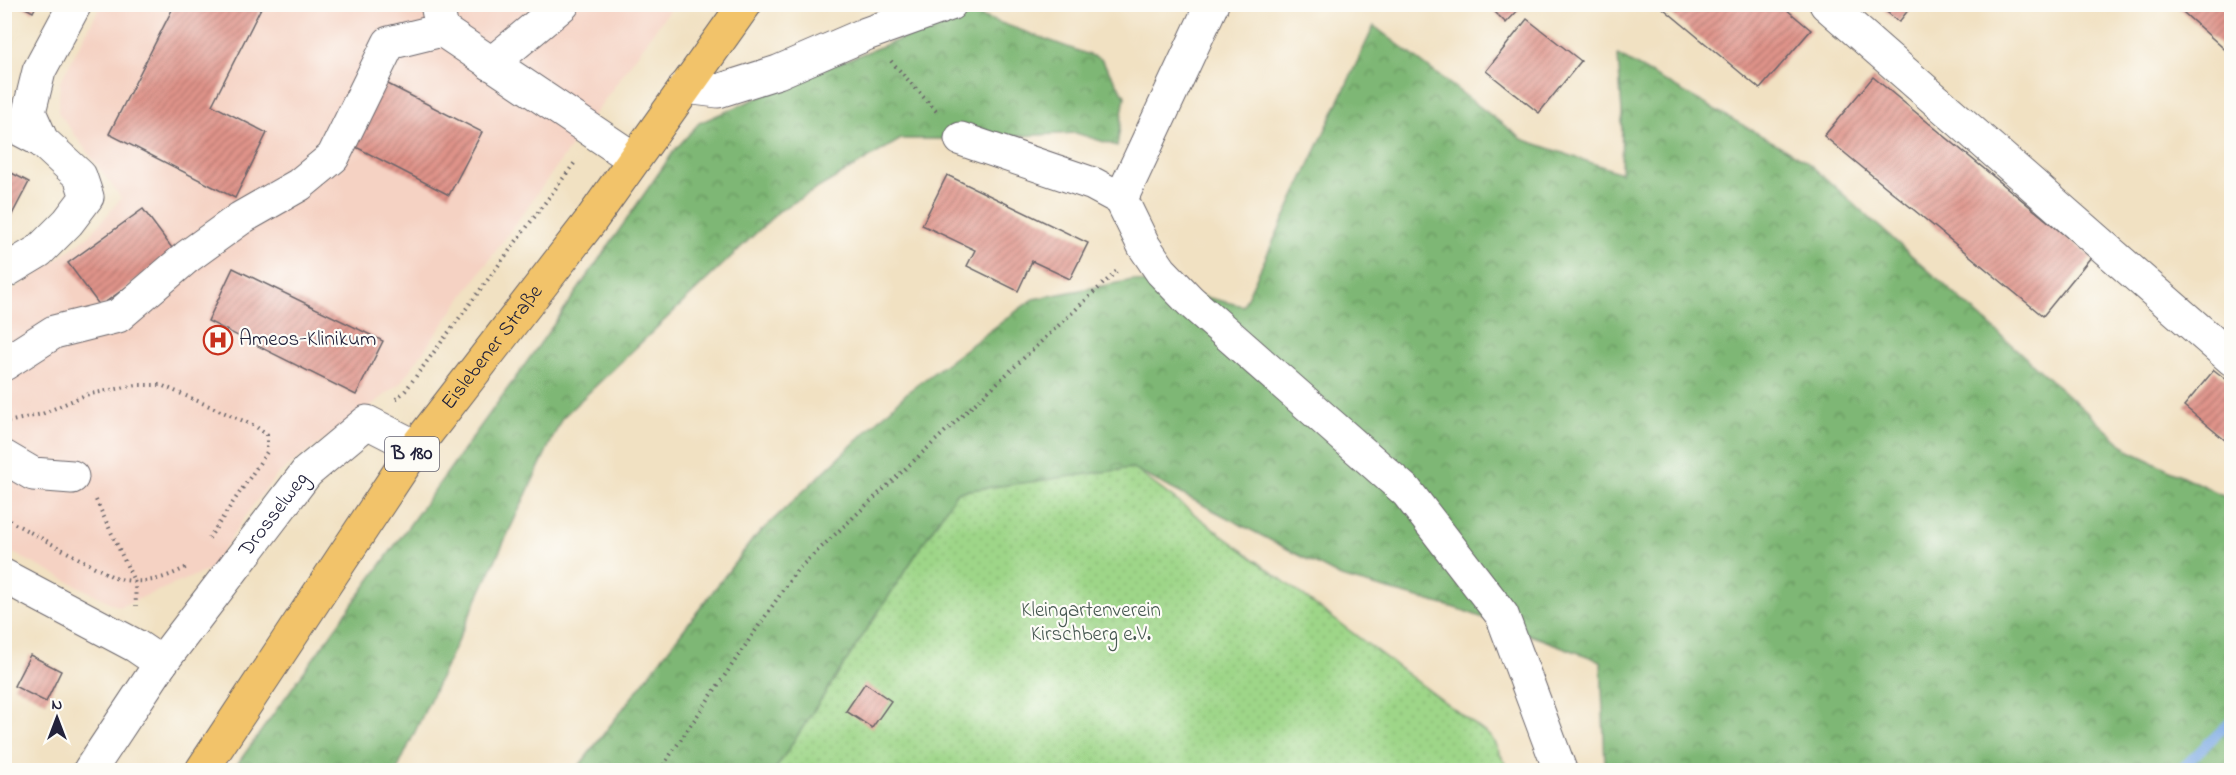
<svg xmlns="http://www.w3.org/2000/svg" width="2236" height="775" viewBox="0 0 2236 775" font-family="'Indie Flower',sans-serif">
  <defs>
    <pattern id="forest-crowns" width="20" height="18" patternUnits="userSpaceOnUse" patternTransform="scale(1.5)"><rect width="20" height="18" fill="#7eb774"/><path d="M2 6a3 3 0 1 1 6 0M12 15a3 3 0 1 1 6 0" fill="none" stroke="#679460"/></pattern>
    <pattern id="park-dots" width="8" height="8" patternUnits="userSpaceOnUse" patternTransform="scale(1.5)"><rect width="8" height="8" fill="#9ed688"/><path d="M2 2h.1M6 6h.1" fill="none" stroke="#88b776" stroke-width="1.8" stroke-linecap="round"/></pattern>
    <pattern id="building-hatch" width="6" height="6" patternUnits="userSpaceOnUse" patternTransform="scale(1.5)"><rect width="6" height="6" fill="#df9389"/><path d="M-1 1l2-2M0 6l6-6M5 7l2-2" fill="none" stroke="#b47871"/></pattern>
  </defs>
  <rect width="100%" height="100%" fill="#fdfcf7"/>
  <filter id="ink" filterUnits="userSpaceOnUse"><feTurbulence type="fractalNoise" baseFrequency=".0167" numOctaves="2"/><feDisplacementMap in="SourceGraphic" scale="12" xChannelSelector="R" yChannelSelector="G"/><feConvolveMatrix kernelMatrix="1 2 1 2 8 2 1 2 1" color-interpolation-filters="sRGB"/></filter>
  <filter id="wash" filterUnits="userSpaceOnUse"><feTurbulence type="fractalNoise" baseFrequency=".008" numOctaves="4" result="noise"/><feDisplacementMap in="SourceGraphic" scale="24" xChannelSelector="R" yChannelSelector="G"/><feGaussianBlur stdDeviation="1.35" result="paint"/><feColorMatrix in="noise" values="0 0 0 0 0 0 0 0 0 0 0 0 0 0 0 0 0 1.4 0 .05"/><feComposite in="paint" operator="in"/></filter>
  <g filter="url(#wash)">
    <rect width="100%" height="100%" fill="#f1e1c2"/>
    <path fill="#f5d2c3" d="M101,5H673L399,385L278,474L251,508L211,569L119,607L5,549V295L40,272L91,234L121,198L58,112L60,82Z"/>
    <g fill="url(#forest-crowns)" stroke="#506c58" stroke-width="1.5">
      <path d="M970,12L1101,59L1125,96L1117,146L1076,133L961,139H901L779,211L562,418L397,770H233L552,327L674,151L699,123L831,66Z"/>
      <path d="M1374,26L1522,139L1621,173L1622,113L1618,55L1805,160L2130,451L2231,499V770H1607L1605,764L1601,661L1459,609L1341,577L1132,468L957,492L775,770H576L753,539L909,391L1033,299L1133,280L1243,306Z"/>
    </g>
    <path fill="url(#park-dots)" stroke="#607c62" stroke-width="1.5" d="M1133,468L1491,737L1509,770H775L957,492Z"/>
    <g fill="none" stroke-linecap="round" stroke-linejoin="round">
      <path stroke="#79a8e3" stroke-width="10" d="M2180,770L2232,720"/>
    </g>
    <g id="blocks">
      <g fill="url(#building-hatch)">
        <path d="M18,4H37L33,12Z"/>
        <path d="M175,4H263L212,105L267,133L235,198L109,134Z"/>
        <path d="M1487,4H1524L1506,23Z"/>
        <path d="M1658,4H1780L1811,30L1760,89Z"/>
        <path d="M1877,4H1913L1899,22Z"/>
        <path d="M2174,4H2221L2232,14V53L2230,54Z"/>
        <path d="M1527,19L1581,61L1539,113L1486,71Z"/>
        <path d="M1873,77L2091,257L2043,316L1824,136Z"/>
        <path d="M382,81L482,132L449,195L350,144Z"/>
        <path d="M4,169L29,182L7,224L4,223Z"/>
        <path d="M947,175L1088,243L1070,279L1032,261L1018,291L967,266L975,250L922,225Z"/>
        <path d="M143,209L175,252L100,306L68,263Z"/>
        <path d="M233,268L383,341L356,395L208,321Z"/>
        <path d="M2214,370L2232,384V446L2184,406Z"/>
        <path d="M30,655L61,671L46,702L14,686Z"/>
        <path d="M865,683L891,701L872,728L846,711Z"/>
      </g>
    </g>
  </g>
  <g filter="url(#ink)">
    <use href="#blocks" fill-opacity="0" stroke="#6a656a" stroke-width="1.5"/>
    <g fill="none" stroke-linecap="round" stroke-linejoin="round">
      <g stroke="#6a656a" stroke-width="35">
        <g id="minor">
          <path d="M437,4L442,30L634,159"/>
          <path d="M1826,4L2232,359"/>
          <path d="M491,64L563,4"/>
          <path d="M685,87L718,91L778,72L866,34L950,4"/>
          <path d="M4,121L42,141"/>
          <path d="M961,139L1093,184L1121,199L1212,4"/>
          <path d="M1121,199L1144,246L1161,271L1190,301L1407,492L1502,615L1560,770"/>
          <path d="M4,272L39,251L68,222L87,197L80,176L42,141L29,112L39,71L75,4"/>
          <path d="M4,364L54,332L118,316L187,257L241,218L299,185L333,157L389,43L442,30"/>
          <path d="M4,457L33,474L72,477"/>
          <path d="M4,576L136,646L161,663"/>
          <path id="s1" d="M90,770L161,663L307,472L367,422L416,447"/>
        </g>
      </g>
      <g stroke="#6a656a" stroke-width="35">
        <g id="major">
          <path id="s2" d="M202,770L416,447L589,223L745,4"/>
        </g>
      </g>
      <g stroke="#6a656a" stroke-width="4" stroke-dasharray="1.5 4.5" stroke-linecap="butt">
        <path d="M891,61L938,113"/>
        <path d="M396,399L405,391L576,161"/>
        <path d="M8,422L42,414L85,395L137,385H161L255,426L267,435V452L207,541"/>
        <path d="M96,500L135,583L136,606"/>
        <path d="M4,518L115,578C145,585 162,580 189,566"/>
        <path d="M660,770L797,570L1119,269"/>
      </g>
      <use href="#minor" stroke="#fff" stroke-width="33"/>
      <use href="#major" stroke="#f2c36a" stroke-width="33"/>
    </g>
  </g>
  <defs>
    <g id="hospital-ring" transform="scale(1.5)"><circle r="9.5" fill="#fdfcf7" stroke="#c8321e" stroke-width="1.5"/><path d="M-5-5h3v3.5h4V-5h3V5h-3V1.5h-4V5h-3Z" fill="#c8321e"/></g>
  </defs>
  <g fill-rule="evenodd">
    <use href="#hospital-ring" x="218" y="340"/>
  </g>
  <g text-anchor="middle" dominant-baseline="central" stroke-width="4.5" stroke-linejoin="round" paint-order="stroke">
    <rect fill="#fdfcf7" stroke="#646373" stroke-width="1.5" x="385" y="437" width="54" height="34" rx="4.5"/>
    <g font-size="20" font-weight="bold" fill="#22223b">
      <text x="412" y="454">B 180</text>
    </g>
    <g font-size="21" fill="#22223b" stroke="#fdfcf7" text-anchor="start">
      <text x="239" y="340">Ameos-Klinikum</text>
    </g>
    <g font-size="21" fill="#22223b" stroke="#fdfcf7">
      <text stroke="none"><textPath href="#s2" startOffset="513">Eislebener Straße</textPath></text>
      <text stroke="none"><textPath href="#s1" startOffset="315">Drosselweg</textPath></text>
    </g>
    <g font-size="21" fill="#475852" stroke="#fdfcf7">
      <text x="1091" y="611">Kleingartenverein<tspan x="1091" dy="24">Kirschberg e.V.</tspan></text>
    </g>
  </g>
  <rect width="2236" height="775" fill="none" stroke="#fdfcf7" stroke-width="24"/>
  <g transform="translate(57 718)" stroke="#fdfcf7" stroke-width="4.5" paint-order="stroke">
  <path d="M0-4.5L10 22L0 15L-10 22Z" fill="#22223b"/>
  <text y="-9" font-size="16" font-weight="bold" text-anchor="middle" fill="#22223b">N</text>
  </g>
</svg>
